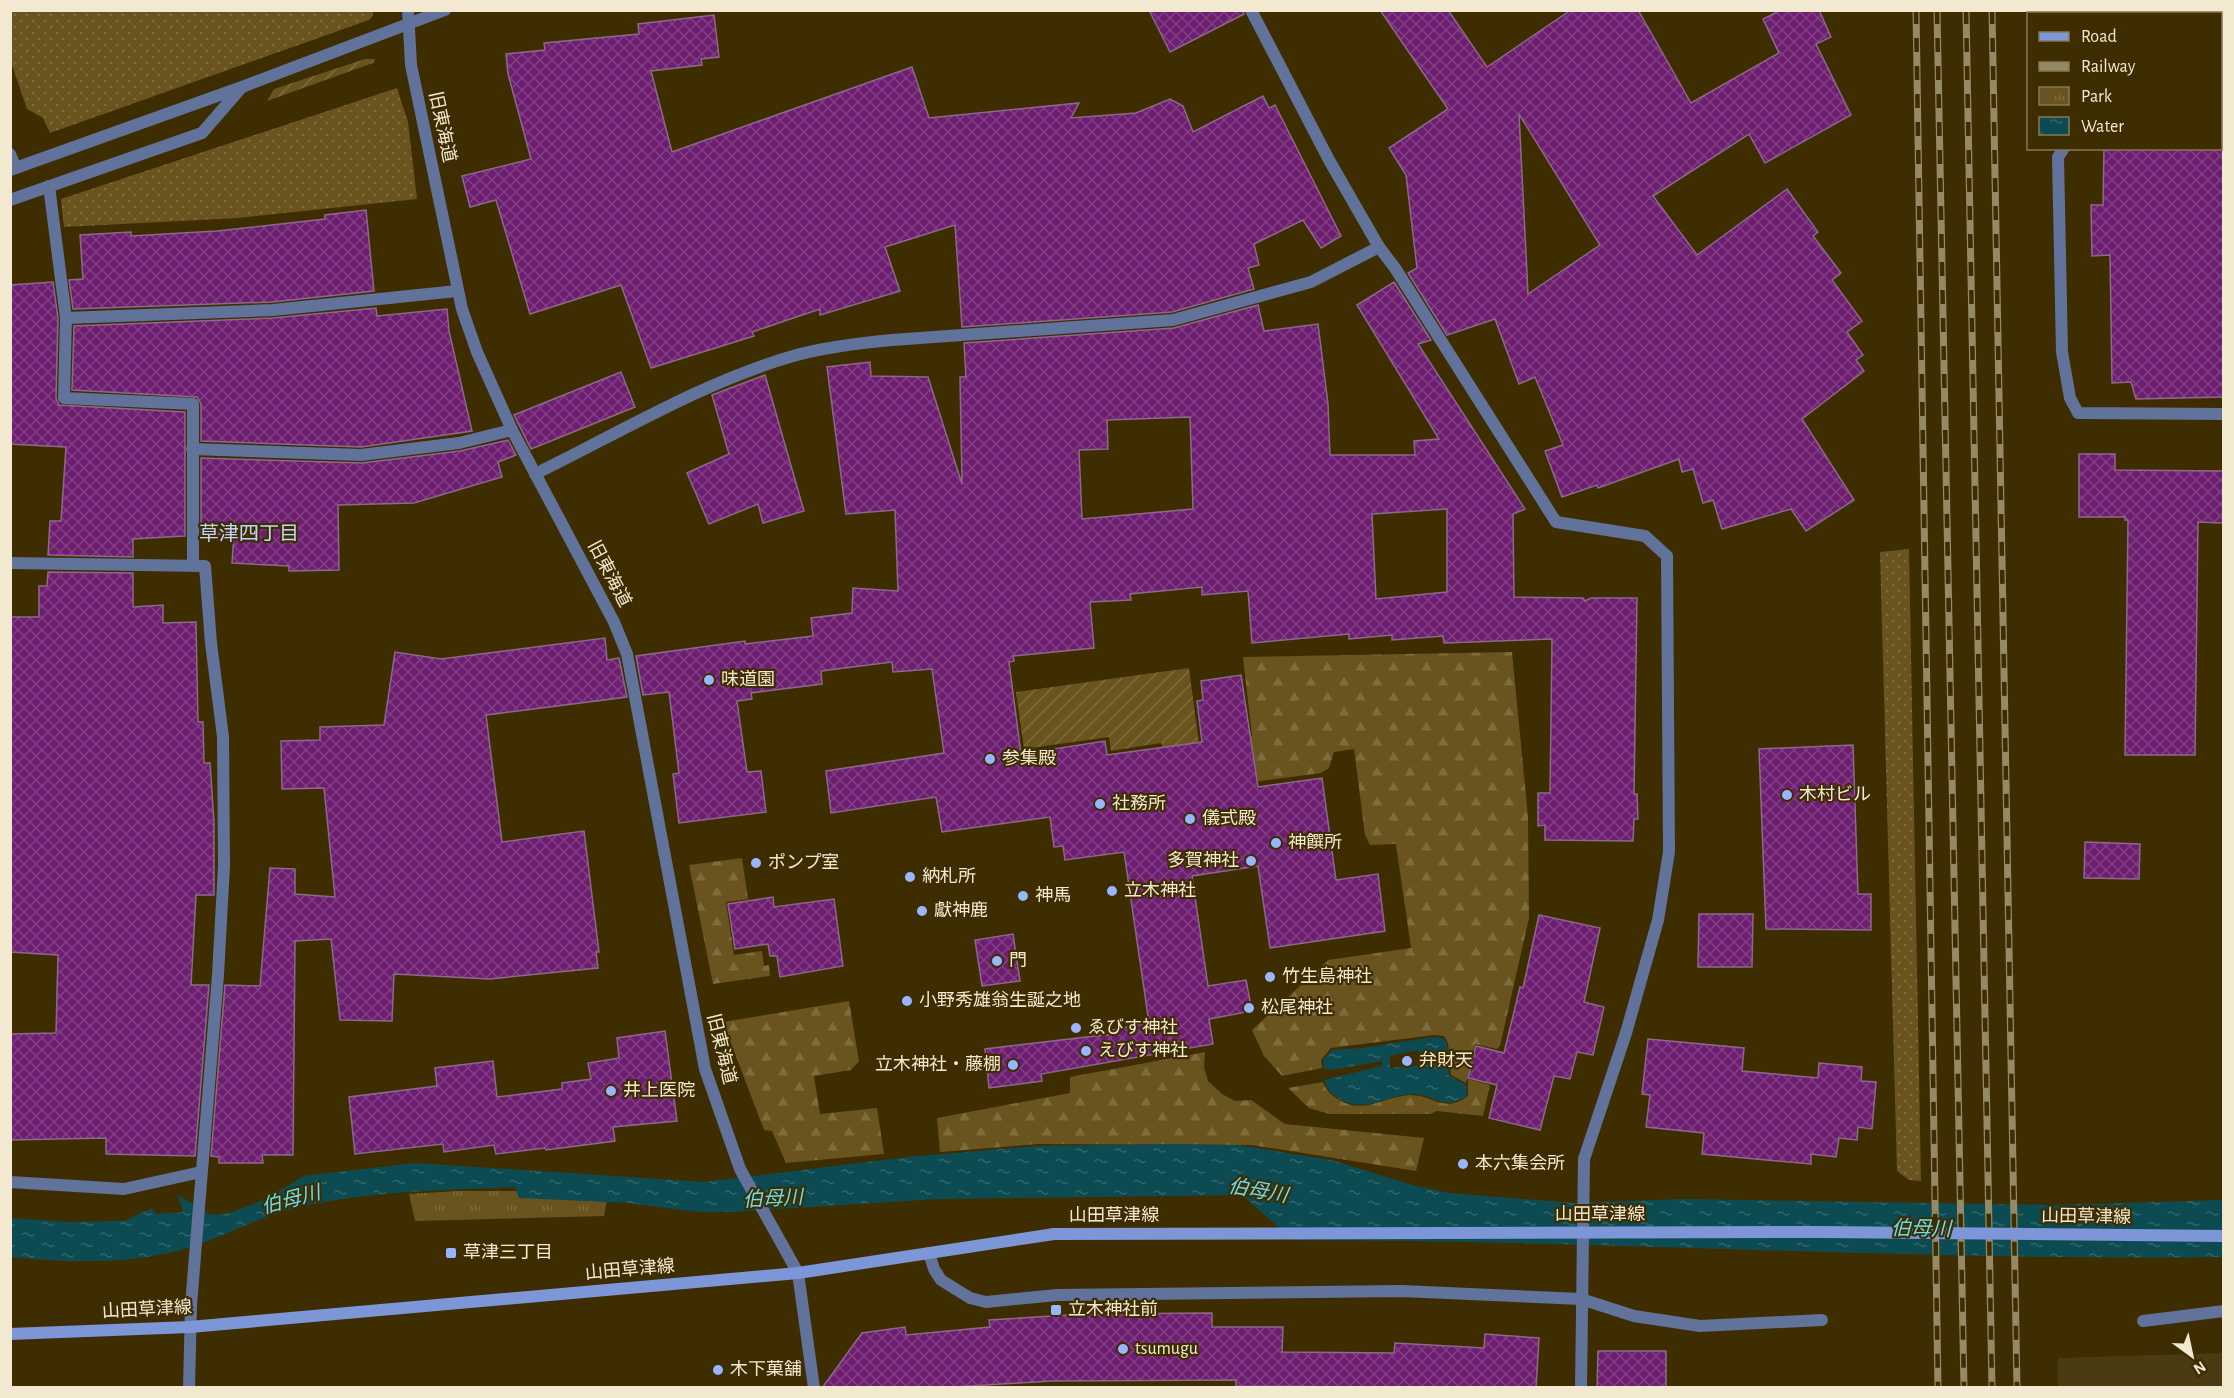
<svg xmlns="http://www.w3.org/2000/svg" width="2234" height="1398" viewBox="0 0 2234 1398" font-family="'Alegreya Sans','Noto Sans JP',sans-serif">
  <defs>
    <pattern id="grass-dots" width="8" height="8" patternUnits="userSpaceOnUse" patternTransform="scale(1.5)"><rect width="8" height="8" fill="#69531e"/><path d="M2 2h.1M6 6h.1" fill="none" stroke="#7f6c3e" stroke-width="1.8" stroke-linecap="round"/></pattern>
    <pattern id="forest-firs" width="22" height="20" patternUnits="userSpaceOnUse" patternTransform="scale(1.5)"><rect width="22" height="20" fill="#69531e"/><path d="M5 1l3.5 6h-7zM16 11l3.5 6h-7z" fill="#7f6c3e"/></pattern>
    <pattern id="park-tufts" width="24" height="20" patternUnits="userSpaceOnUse" patternTransform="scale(1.5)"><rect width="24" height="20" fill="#69531e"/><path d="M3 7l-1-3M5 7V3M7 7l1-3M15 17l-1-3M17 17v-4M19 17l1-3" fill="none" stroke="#7f6c3e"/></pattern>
    <pattern id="garden-furrows" width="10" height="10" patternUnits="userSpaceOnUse" patternTransform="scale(1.5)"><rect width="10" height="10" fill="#69531e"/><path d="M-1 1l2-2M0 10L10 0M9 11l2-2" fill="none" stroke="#7f6c3e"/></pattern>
    <pattern id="water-ripples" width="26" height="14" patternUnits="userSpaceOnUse" patternTransform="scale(1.5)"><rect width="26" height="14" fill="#0d4b53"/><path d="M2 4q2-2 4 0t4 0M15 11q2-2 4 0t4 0" fill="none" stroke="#31656b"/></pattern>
    <pattern id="building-cross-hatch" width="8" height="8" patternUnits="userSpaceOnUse" patternTransform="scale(1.5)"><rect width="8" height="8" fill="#6e1e70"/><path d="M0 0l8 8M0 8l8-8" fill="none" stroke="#833f83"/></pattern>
  </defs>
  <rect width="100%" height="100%" fill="#3e2d00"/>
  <path fill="#4a3b12" d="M2223,1353V1387H2058V1358Z"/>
  <g fill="url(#grass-dots)">
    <path d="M373,11V16L369,20L50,133L43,118L27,109L11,62V11Z"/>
    <path d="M397,88L408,122L417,199L238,218L64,227L61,199Z"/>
    <path d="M1909,549L1921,1181L1909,1180L1897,1171L1880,552Z"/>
  </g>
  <g fill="url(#forest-firs)">
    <path d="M1512,652L1528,817L1529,918L1500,1046L1497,1049L1475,1044L1466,1083L1451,1075L1448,1043L1444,1036L1434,1035L1331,1048L1321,1060L1322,1068L1282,1076L1264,1056L1252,1030L1328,960L1411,948L1396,844L1370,845L1365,835L1354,749L1334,752L1329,768L1321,773L1246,783L1240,738L1252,736L1243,657Z"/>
    <path d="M742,858L748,899L726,902L734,955L762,951L764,966L769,965L770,976L713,984L689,865Z"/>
    <path d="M849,1001L859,1061L851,1070L814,1076L820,1114L877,1108L884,1154L786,1163L772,1131L764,1130L723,1022Z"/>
    <path d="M1205,1052L1204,1067L1208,1081L1222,1094L1235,1101L1251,1100L1285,1124L1424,1138L1416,1171L1252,1145L1038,1144L940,1152L937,1118L1070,1093V1077Z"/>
    <path d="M1468,1079L1490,1085L1483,1116L1437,1111L1430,1114H1329L1309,1108L1288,1088L1323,1082C1325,1089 1331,1095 1338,1099C1363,1116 1384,1096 1410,1095C1434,1095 1444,1114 1468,1096Z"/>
  </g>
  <path fill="url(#park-tufts)" d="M457,1191H544L607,1200L604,1216L415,1221L409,1194Z"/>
  <g fill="url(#garden-furrows)">
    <path d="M365,59H375L373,63L267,101L274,89Z"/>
    <path d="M1189,668L1199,744L1163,749L1161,743L1111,751L1109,737L1024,749L1016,692Z"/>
  </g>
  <g fill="url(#water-ripples)" fill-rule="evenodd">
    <path d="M1434,1037L1443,1038L1447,1043L1449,1076L1466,1085L1467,1096C1441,1113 1433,1091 1409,1094C1383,1097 1363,1114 1338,1098C1330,1093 1326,1088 1324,1080L1382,1066V1061L1332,1070L1324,1068L1323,1060L1332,1050L1362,1048ZM1418,1050L1420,1065L1390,1068V1056Z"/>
    <path d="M1174,1144L1238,1145L1331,1160L1416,1186L1450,1193L1574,1203L1683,1199L2054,1205L2223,1200L2224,1257C1913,1261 1603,1240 1293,1240L1242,1195L938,1199L731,1212H699L628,1203L519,1198L515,1187C445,1190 375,1191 307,1205C261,1214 222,1239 178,1251C123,1264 66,1263 11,1257L10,1218L67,1222L124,1221L152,1208L156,1214L183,1212L178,1195L211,1215L230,1213L264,1200L304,1176L415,1163L704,1182L908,1157L1037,1146Z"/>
  </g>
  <g fill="url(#building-cross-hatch)" stroke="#8b698b" stroke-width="1.5" fill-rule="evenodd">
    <path d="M1149,10H1243L1244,14L1170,52Z"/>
    <path d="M1380,10H1448L1487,67L1571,10H1638L1691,103L1779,53L1763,19L1781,10H1819L1831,37L1816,44L1851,115L1765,163L1749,134L1653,196L1697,255L1787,189L1818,232L1813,236L1841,273L1832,280L1862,321L1847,332L1863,355L1856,360L1864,371L1802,419L1854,500L1806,531L1791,509L1722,529L1713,500L1703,503L1693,469L1682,472L1679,459L1598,488L1597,485L1562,497L1545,451L1563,445L1535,377L1519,384L1495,319L1447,335L1408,273L1417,268L1406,175L1389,148L1448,109ZM1519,114L1600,245L1528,294Z"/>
    <path d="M714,15L719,57L701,59L702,65L651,71L672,152L912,67L929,118L1079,103L1071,118L1136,113L1170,99L1183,106L1193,132L1263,96L1269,108L1275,105L1341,236L1321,248L1303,220L1254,244L1259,265L1248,268L1254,289L1172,312L962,327L955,225L885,247L900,291L820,315V309L752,332L754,336L651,368L621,285L530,314L496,200L470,207L462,176L531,159L508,74L506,54L545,50L544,43L639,34L638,24Z"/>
    <path d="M2104,148H2223V397L2136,399L2131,382L2112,383L2110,255L2092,256L2091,205H2103Z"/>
    <path d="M366,210L374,291L272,302L73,309L69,280L83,279L80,235L131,232V236L217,231L325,219V215Z"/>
    <path d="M53,282L58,318L56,398L59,405L185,412V536L133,539V557L48,555L50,521H61L66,447L10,444V285Z"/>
    <path d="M1394,282L1431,340L1418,344L1525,509L1513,514L1514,597L1583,598L1585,601L1591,598H1637L1634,794H1637L1638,819H1634L1633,841L1545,840V825L1538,826V793H1550L1552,639L1444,643L1443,636L1392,640V635L1349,639V634L1252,643L1248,591L1202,595V587L1130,594L1131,600L1090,602L1094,648L1013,656L1014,661L1009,662L1021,754L1105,741L1107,755L1202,742L1197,701L1203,700L1201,681L1241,675L1258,787L1322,778L1336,880L1378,874L1385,931L1270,948L1258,866L1192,876L1208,986L1246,980L1252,1011L1209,1019L1213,1044L1041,1074L1042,1081L989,1088L985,1049L1112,1034V1030L1149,1023L1124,852L1065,860L1063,846L1054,847L1050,817L942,832L936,797L831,813L826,771L944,753L932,669L893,672L892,662L821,671L822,684L751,693L752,699L737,701L747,772L761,771L766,812L679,823L673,774L679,773L669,692L643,695L636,656L745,641V644L813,636L811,618L852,613L853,588L898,591L895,510L846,514L827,367L870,362L871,376L928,377L962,484L960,377H966L964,343L1174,328L1258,305L1264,331L1318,324L1328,404L1330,455H1415L1414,441L1439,439L1357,305ZM1190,417L1193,509L1082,519L1079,450L1108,449L1107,420ZM1447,509V592L1376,599L1372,514Z"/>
    <path d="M376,308L377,316L447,309L449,331L472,431L361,447L201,441V404L197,397L72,390L74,326L273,318Z"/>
    <path d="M621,372L635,407L531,449L514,415Z"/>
    <path d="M765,375L804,511L763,523L758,504L709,524L687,473L729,454L712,395Z"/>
    <path d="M508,440L516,455L498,462L502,477L414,503L338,505L339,570L289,571V566L232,563L234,534L201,535V458L362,463L460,451Z"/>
    <path d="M2079,454H2115V470L2223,471V523L2198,522L2195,755H2125L2128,520H2125V517H2079Z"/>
    <path d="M48,572L133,573V607L163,605V623L196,622L198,722H203L204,763H210L214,822V895H196L191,985H209L195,1156L106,1154V1138L10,1140V1034L56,1033L58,955L10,952V617H39V586H47Z"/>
    <path d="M605,638L607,660L619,658L627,697L486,715L502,842L584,831L599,952H596L598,968L489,979L394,974L392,1021L340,1020L331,939L295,941L293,1155H262L263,1163H219V1157L211,1156L225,985L260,986L270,868L295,869V894L335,897L324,788L282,789L281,741L320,740V727L384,725L395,652L441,659Z"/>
    <path d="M1853,745L1858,894H1871V930L1766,929L1759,749Z"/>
    <path d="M2085,842L2140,844L2139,879L2084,878Z"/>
    <path d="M773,897L774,907L834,899L843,966L780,977L777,956H770L768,944L735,949L728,904Z"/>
    <path d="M1699,914H1753L1752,967H1698Z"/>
    <path d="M1539,915L1600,928L1584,1002L1604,1007L1593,1055L1577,1052L1570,1079L1554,1076L1540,1130L1489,1118L1497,1085L1468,1078L1476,1046L1504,1053L1520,987L1523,988Z"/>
    <path d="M1013,934L1020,981L982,986L975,940Z"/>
    <path d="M665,1031L677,1121L613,1127L615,1141L546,1150L545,1148L496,1154L494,1145L444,1152L443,1144L355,1154L349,1097L437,1086L435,1068L493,1061L497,1097L562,1089V1083L591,1079L588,1063L619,1058L617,1038Z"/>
    <path d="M1648,1039L1744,1048L1742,1071L1818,1078L1819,1063L1862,1067L1861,1081L1876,1082L1872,1129L1858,1127L1857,1140L1839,1138L1836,1157L1811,1154V1164L1702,1154L1704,1133L1646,1127L1650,1095L1642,1094Z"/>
    <path d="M1212,1313V1327H1283L1282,1352L1394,1353L1395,1343L1484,1348L1485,1334L1539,1338L1536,1388L1236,1386V1380L1051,1381L938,1388H822L862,1333L905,1327L906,1335L990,1327L989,1320L1083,1314Z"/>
    <path d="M1598,1351H1666V1388H1597Z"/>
  </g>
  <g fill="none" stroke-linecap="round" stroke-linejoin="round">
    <g stroke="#61729b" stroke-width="12">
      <path d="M408,10L411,65L462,309L477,352L512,430L614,622L627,654L705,1069L740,1169L798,1273L814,1388"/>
      <path d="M1251,10L1329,160L1379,247L1395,268L1556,522L1645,536L1667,556L1669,852L1658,920L1626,1033L1584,1159L1581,1388"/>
      <path d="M2220,62L2224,63"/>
      <path d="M2064,148L2058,157L2062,352L2070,398L2078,413L2224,414"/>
      <path d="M10,154L16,168"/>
      <path d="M10,170L242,87L445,10"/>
      <path d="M49,186L66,318L64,398L193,404V566"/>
      <path d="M10,200L202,133L241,88"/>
      <path d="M66,318L273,310L457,291"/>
      <path d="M192,449L361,455L459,443L512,430"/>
      <path d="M535,474C619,433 703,382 793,356C825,347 859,343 892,340L1173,320L1311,282L1379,247"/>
      <path d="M10,563L205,566L211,643L223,737L224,866L218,975L191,1305L189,1388"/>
      <path d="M10,1182L124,1189L201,1172"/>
      <path d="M929,1253L934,1269L941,1280L970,1298L986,1302L1057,1295L1402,1291L1581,1299L1634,1316L1700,1326L1822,1320"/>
      <path d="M2143,1321L2224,1311"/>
    </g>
    <path stroke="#7c96d8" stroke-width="12" d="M10,1334L190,1327L798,1273L1054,1234"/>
    <g stroke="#968966" stroke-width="7">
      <g id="rail">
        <path d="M1916,10L1938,1388"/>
        <path d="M1937,10L1964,1388"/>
        <path d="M1966,10L1992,1388"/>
        <path d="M1992,10L2017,1388"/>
      </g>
    </g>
    <use href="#rail" stroke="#3e2d00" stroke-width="4.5" stroke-dasharray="14" stroke-linecap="butt"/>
    <path stroke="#7c96d8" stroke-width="12" d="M1054,1234L1822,1232L2224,1236"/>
  </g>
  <g fill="#98b5fd" stroke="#3e2d00" stroke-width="2">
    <circle cx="709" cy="680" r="6"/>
    <circle cx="990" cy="759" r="6"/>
    <circle cx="1787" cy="795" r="6"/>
    <circle cx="1100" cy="804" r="6"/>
    <circle cx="1190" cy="819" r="6"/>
    <circle cx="1276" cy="843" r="6"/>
    <circle cx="1251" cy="861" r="6"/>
    <circle cx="756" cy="863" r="6"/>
    <circle cx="910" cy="877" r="6"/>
    <circle cx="1112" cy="891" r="6"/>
    <circle cx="1023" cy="896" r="6"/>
    <circle cx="922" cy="911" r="6"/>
    <circle cx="997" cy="961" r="6"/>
    <circle cx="1270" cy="977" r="6"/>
    <circle cx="907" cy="1001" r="6"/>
    <circle cx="1249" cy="1008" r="6"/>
    <circle cx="1076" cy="1028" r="6"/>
    <circle cx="1086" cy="1051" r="6"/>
    <circle cx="1407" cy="1061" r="6"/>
    <circle cx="1013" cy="1065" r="6"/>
    <circle cx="611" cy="1091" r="6"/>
    <circle cx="1463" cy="1164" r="6"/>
    <rect x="445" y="1247" width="12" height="12" rx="3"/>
    <rect x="1050" y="1304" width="12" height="12" rx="3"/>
    <circle cx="1123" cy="1349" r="6"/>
    <circle cx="718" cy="1370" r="6"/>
  </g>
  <g text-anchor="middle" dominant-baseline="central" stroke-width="4.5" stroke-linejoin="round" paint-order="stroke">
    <g font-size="18" fill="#f3e9d1" stroke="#3e2d00">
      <text transform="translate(442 127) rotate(78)">旧東海道</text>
      <text transform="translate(609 574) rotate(62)">旧東海道</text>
      <text transform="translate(721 1049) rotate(76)">旧東海道</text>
      <text x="1600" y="1215">山田草津線</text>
      <text x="1114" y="1216">山田草津線</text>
      <text transform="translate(2086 1217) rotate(1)">山田草津線</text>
      <text transform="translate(630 1270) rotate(-5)">山田草津線</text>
      <text transform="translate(147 1310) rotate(-3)">山田草津線</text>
    </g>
    <g font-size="18" fill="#f3e9d1" stroke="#3e2d00" text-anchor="start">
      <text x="721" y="680">味道園</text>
      <text x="1002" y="759">参集殿</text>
      <text x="1799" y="795">木村ビル</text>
      <text x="1112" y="804">社務所</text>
      <text x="1202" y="819">儀式殿</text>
      <text x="1288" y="843">神饌所</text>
      <text x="1239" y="861" text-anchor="end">多賀神社</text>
      <text x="768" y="863">ポンプ室</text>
      <text x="922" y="877">納札所</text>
      <text x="1124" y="891">立木神社</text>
      <text x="1035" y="896">神馬</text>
      <text x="934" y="911">獻神鹿</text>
      <text x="1009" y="961">門</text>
      <text x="1282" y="977">竹生島神社</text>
      <text x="919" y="1001">小野秀雄翁生誕之地</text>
      <text x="1261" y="1008">松尾神社</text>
      <text x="1088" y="1028">ゑびす神社</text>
      <text x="1098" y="1051">えびす神社</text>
      <text x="1419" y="1061">弁財天</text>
      <text x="1001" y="1065" text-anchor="end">立木神社・藤棚</text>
      <text x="623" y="1091">井上医院</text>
      <text x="1475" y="1164">本六集会所</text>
      <text x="463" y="1253">草津三丁目</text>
      <text x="1068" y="1310">立木神社前</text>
      <text x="1135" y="1349">tsumugu</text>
      <text x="730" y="1370">木下菓舗</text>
    </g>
    <g font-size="20" fill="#c3d5fe" stroke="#3e2d00">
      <text x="249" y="534">草津四丁目</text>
    </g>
    <g font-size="20" font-style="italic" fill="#67deee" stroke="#3e2d00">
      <text transform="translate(1258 1191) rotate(10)">伯母川</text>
      <text transform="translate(773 1199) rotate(-3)">伯母川</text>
      <text transform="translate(291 1200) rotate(-15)">伯母川</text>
      <text transform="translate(1921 1229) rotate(1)">伯母川</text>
    </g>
  </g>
  <rect width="2234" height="1398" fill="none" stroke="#f3e9d1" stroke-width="24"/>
  <rect x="2027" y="12" width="195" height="138" fill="#3e2d00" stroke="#867854" stroke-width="1.5"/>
  <rect x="2039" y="32" width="30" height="9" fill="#7c96d8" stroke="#867854" stroke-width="1.5"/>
  <text x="2081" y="42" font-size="18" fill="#f3e9d1">Road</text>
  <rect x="2039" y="62" width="30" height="9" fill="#968966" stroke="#867854" stroke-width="1.5"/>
  <text x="2081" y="72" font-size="18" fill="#f3e9d1">Railway</text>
  <rect x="2039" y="87" width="30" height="18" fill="url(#park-tufts)" stroke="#867854" stroke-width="1.5"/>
  <text x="2081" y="102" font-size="18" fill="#f3e9d1">Park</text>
  <rect x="2039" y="117" width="30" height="18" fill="url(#water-ripples)" stroke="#867854" stroke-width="1.5"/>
  <text x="2081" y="132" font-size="18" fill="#f3e9d1">Water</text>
  <g transform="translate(2192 1356) rotate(147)" stroke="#3e2d00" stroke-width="4.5" paint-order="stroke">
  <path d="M0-4.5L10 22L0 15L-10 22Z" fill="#f3e9d1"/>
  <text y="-9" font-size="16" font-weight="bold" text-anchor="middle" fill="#f3e9d1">N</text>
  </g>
</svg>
